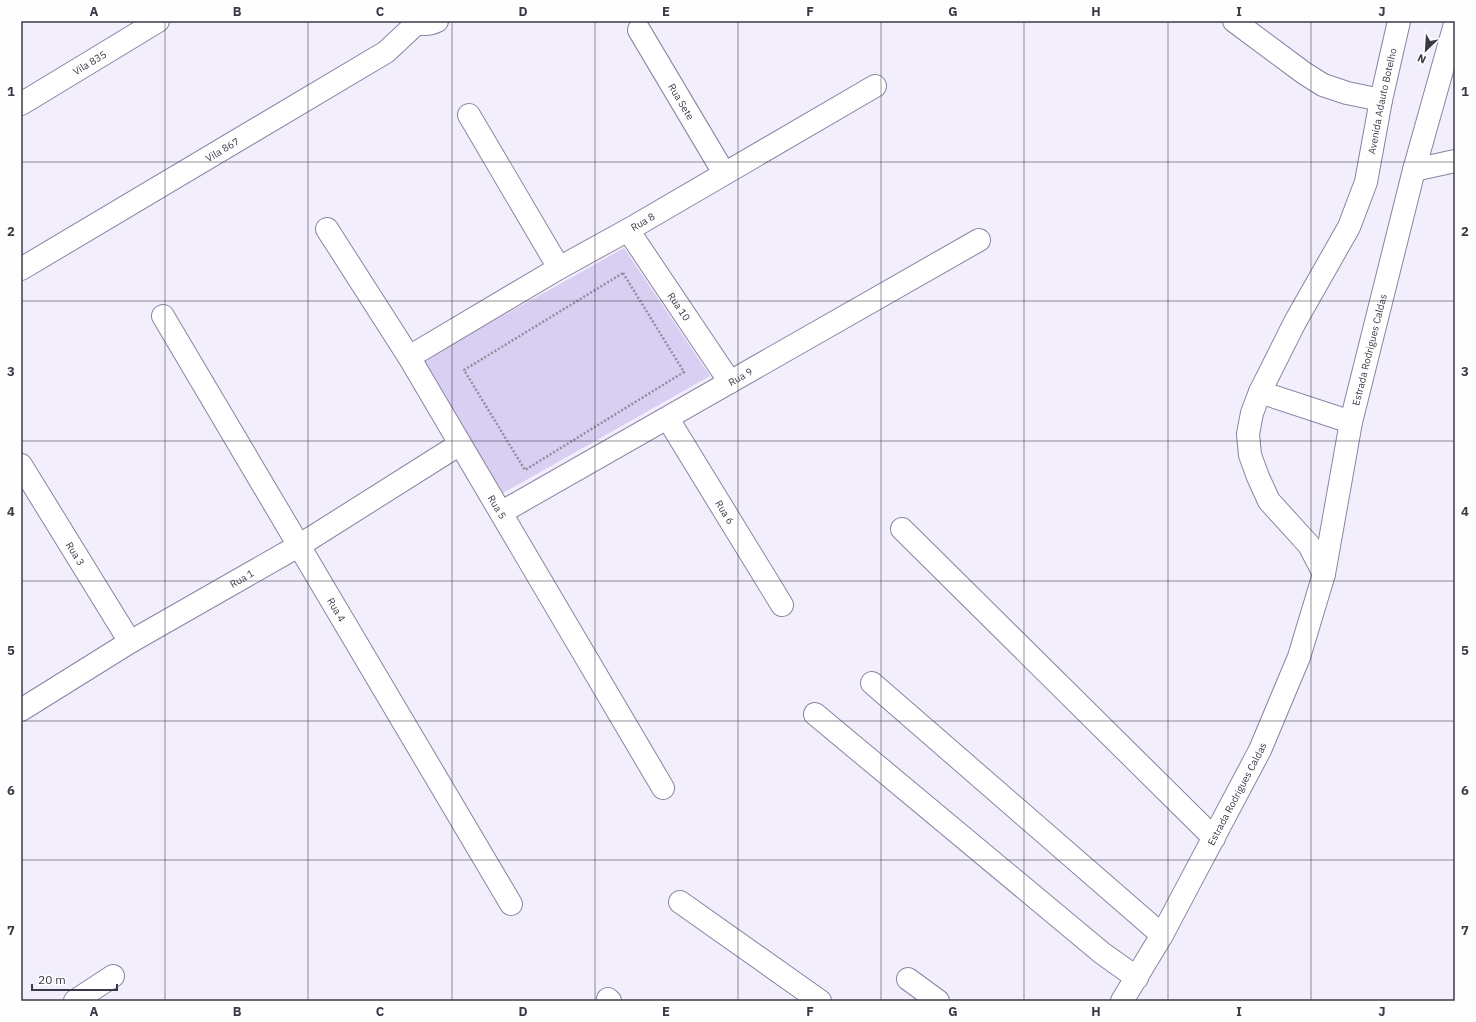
<svg xmlns="http://www.w3.org/2000/svg" width="1476" height="1022" viewBox="0 0 1476 1022" font-family="'IBM Plex Sans',sans-serif">
  <rect width="100%" height="100%" fill="#f2eefc"/>
  <path fill="#d8cff2" d="M624,248L710,376L503,493L422,361Z"/>
  <g fill="none" stroke-linecap="round" stroke-linejoin="round">
    <g stroke="#8b82a2" stroke-width="24">
      <g id="minor">
        <path d="M413,21C421,25 429,25 437,21"/>
        <path d="M1234,21L1304,73L1323,85L1347,93L1381,100"/>
        <path id="s1" d="M639,30L724,173"/>
        <path id="s2" d="M21,104L158,21"/>
        <path d="M469,115L559,268"/>
        <path d="M1414,170L1455,161"/>
        <path id="s3" d="M327,229L409,357L663,788"/>
        <path id="s4" d="M628,230L730,382"/>
        <path id="s5" d="M21,269L386,52L417,23"/>
        <path id="s6" d="M163,316L511,904"/>
        <path id="s7" d="M409,357L559,268L628,230L875,86"/>
        <path d="M1260,392L1351,422"/>
        <path id="s8" d="M668,419L782,605"/>
        <path id="s9" d="M21,465L130,642"/>
        <path id="s10" d="M502,512C661,422 820,331 979,240"/>
        <path d="M902,529L1214,838"/>
        <path id="s11" d="M1324,574L1309,545L1269,501L1258,477L1250,455L1248,434L1252,413L1260,392L1295,322L1349,227L1366,182L1381,100L1399,21"/>
        <path d="M872,683L1162,935"/>
        <path id="s12" d="M21,710L130,642L300,545L460,444"/>
        <path d="M815,714L1102,953L1137,978"/>
        <path d="M680,902L820,1001"/>
        <path d="M908,979L938,1001"/>
        <path d="M608,999L610,1001"/>
        <path d="M75,1001L113,976"/>
        <path id="s13" d="M1122,1001L1162,935L1260,750L1299,657L1324,574L1351,422L1414,170L1455,24"/>
      </g>
    </g>
    <path stroke="#918d9b" stroke-width="2.5" stroke-dasharray="2 2" stroke-linecap="butt" d="M623,273L684,372L525,470L464,370Z"/>
    <use href="#minor" stroke="#fff" stroke-width="22"/>
  </g>
  <path fill="none" stroke="#3c3846" stroke-width="1" stroke-opacity="0.55" d="M165,21V1001M308,21V1001M452,21V1001M595,21V1001M738,21V1001M881,21V1001M1024,21V1001M1168,21V1001M1311,21V1001M21,162H1455M21,301H1455M21,441H1455M21,581H1455M21,721H1455M21,860H1455"/>
  <g text-anchor="middle" dominant-baseline="central" stroke-width="3.5" stroke-linejoin="round" paint-order="stroke">
    <g font-size="10" fill="#3c3846" stroke="#fefefe">
      <text stroke="none"><textPath href="#s2" startOffset="80">Vila 835</textPath></text>
      <text stroke="none"><textPath href="#s1" startOffset="83">Rua Sete</textPath></text>
      <text stroke="none"><textPath href="#s11" startOffset="525">Avenida Adauto Botelho</textPath></text>
      <text stroke="none"><textPath href="#s5" startOffset="234">Vila 867</textPath></text>
      <text stroke="none"><textPath href="#s7" startOffset="270">Rua 8</textPath></text>
      <text stroke="none"><textPath href="#s4" startOffset="92">Rua 10</textPath></text>
      <text stroke="none"><textPath href="#s13" startOffset="703">Estrada Rodrigues Caldas</textPath></text>
      <text stroke="none"><textPath href="#s10" startOffset="274">Rua 9</textPath></text>
      <text stroke="none"><textPath href="#s3" startOffset="326">Rua 5</textPath></text>
      <text stroke="none"><textPath href="#s8" startOffset="109">Rua 6</textPath></text>
      <text stroke="none"><textPath href="#s9" startOffset="104">Rua 3</textPath></text>
      <text stroke="none"><textPath href="#s12" startOffset="257">Rua 1</textPath></text>
      <text stroke="none"><textPath href="#s6" startOffset="341">Rua 4</textPath></text>
      <text stroke="none"><textPath href="#s13" startOffset="237">Estrada Rodrigues Caldas</textPath></text>
    </g>
  </g>
  <rect width="1476" height="1022" fill="none" stroke="#fefefe" stroke-width="44"/>
  <g transform="translate(1426 50) rotate(205)" stroke="#fefefe" stroke-width="3" paint-order="stroke">
  <path d="M0-3L7 15L0 10L-7 15Z" fill="#3c3846"/>
  <text y="-6" font-size="11" font-weight="bold" text-anchor="middle" fill="#3c3846">N</text>
  </g>
  <path d="M32 984v6h85v-6" fill="none" stroke="#3c3846" stroke-width="2"/>
  <text x="38" y="984" font-size="12" fill="#3c3846" stroke="#fefefe" stroke-width="3" paint-order="stroke">20 m</text>
  <rect x="22" y="22" width="1432" height="978" fill="none" stroke="#3c3846" stroke-width="1.5"/>
  <g font-size="13" text-anchor="middle" font-weight="bold" fill="#3c3846">
    <text x="94" y="16">A</text>
    <text x="237" y="16">B</text>
    <text x="380" y="16">C</text>
    <text x="523" y="16">D</text>
    <text x="666" y="16">E</text>
    <text x="810" y="16">F</text>
    <text x="953" y="16">G</text>
    <text x="1096" y="16">H</text>
    <text x="1239" y="16">I</text>
    <text x="1382" y="16">J</text>
    <text x="11" y="96">1</text>
    <text x="1465" y="96">1</text>
    <text x="11" y="236">2</text>
    <text x="1465" y="236">2</text>
    <text x="11" y="376">3</text>
    <text x="1465" y="376">3</text>
    <text x="11" y="516">4</text>
    <text x="1465" y="516">4</text>
    <text x="11" y="655">5</text>
    <text x="1465" y="655">5</text>
    <text x="11" y="795">6</text>
    <text x="1465" y="795">6</text>
    <text x="11" y="935">7</text>
    <text x="1465" y="935">7</text>
    <text x="94" y="1016">A</text>
    <text x="237" y="1016">B</text>
    <text x="380" y="1016">C</text>
    <text x="523" y="1016">D</text>
    <text x="666" y="1016">E</text>
    <text x="810" y="1016">F</text>
    <text x="953" y="1016">G</text>
    <text x="1096" y="1016">H</text>
    <text x="1239" y="1016">I</text>
    <text x="1382" y="1016">J</text>
  </g>
</svg>
